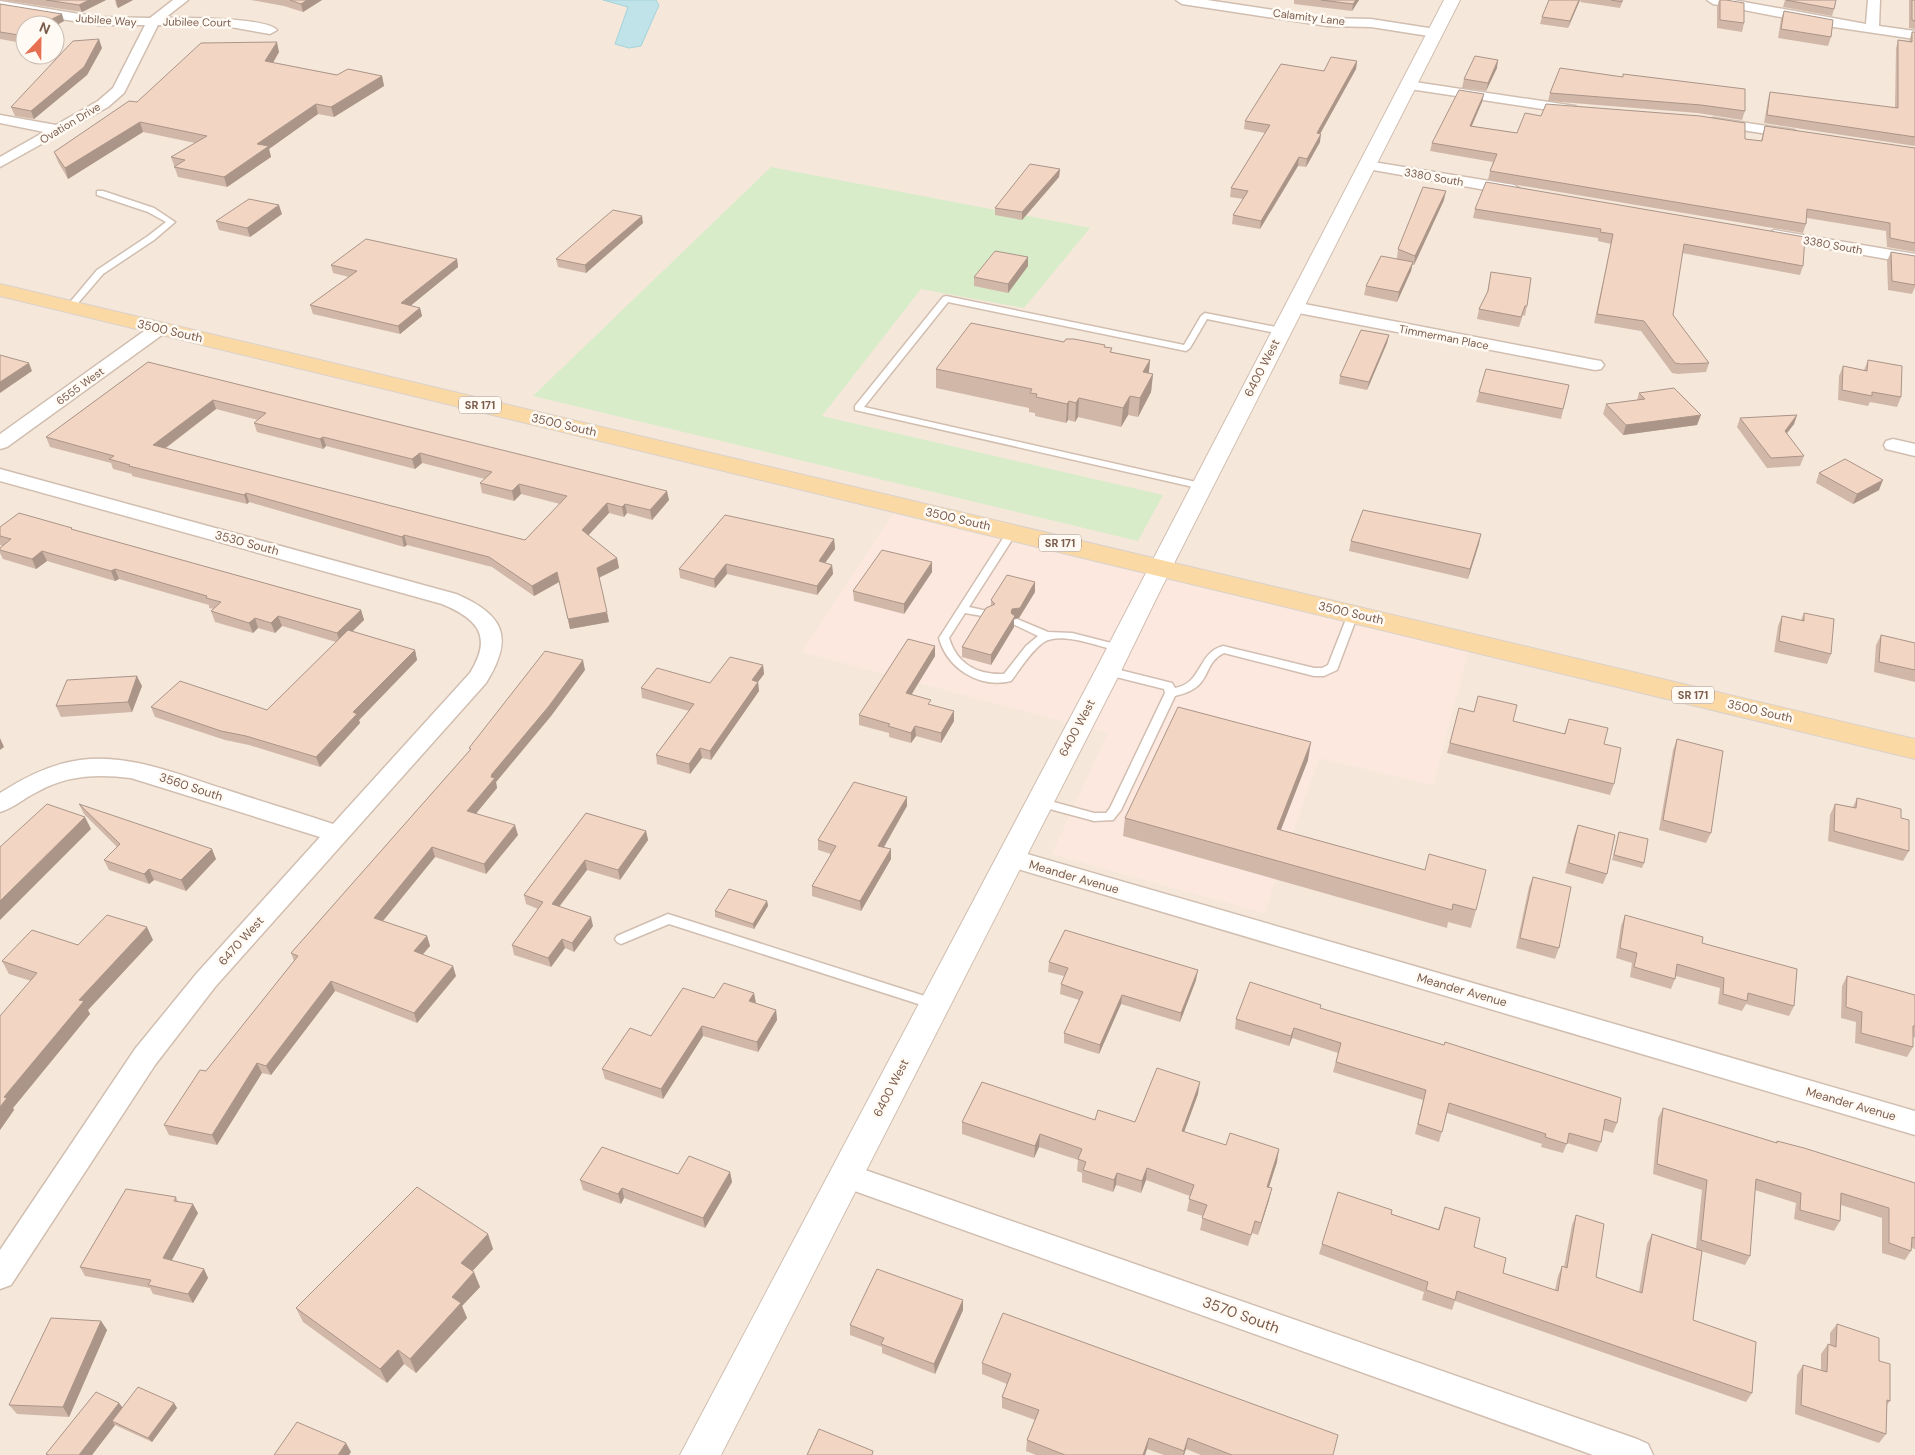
<svg xmlns="http://www.w3.org/2000/svg" width="1915" height="1455" viewBox="0 0 1915 1455" font-family="'DM Sans',sans-serif">
  <rect width="100%" height="100%" fill="#fdf6ec"/>
  <path fill="#f5e8da" fill-rule="evenodd" d="M0,0H1915V1455H0ZM25,25H55V55H25Z"/>
  <path fill="#fde8e0" d="M893,514L1468,652L1433,785L1319,758L1264,913L1052,854L1108,733L802,652Z"/>
  <path fill="#d8ecc9" d="M771,167L1090,228L1024,308L921,289L822,416L1163,495L1138,541L533,396Z"/>
  <path fill="#bfe3e8" stroke="#a5d3da" d="M603,0H656L659,5L641,46L629,48L615,44L628,7Z"/>
  <g fill="none" stroke-linecap="round" stroke-linejoin="round">
    <g stroke="#d1beb0" stroke-width="3">
      <g id="service">
        <path d="M97,191H103L154,208L175,222L154,240L103,274L73,309L70,310L66,307L97,270L148,236L166,222L148,212L97,195Z"/>
        <path d="M946,296L1184,345L1201,316L1205,313L1281,328L1285,331L1281,334L1207,319L1190,348L1186,351L948,302L864,407L1205,484L1207,486L1205,488L1202,489L855,410V406L943,297Z"/>
        <path d="M1012,529L1017,532L969,607L992,612L993,614L988,617L965,613L949,638C957,664 977,675 1004,674L1026,646L1038,636L1013,624L1012,622L1013,620L1017,619L1048,632L1072,633L1123,646L1124,648L1123,650L1119,651C1100,647 1061,631 1044,642C1030,652 1021,668 1011,681C979,689 947,668 939,638L1007,532Z"/>
        <path d="M1353,611L1358,614L1337,670L1324,676H1314L1224,653C1200,665 1215,687 1175,696L1121,810L1113,820L1094,821L1035,805L1033,802L1035,799L1039,798L1094,813H1106L1110,808L1165,693L1164,689L1104,674L1103,671L1104,668L1108,667L1172,683L1175,688C1203,683 1197,653 1223,646L1314,668H1322L1328,665L1348,614Z"/>
        <path d="M668,914L934,999L939,1000L941,1004L939,1008L934,1009L669,924L621,944L617,942L615,939L617,936Z"/>
      </g>
    </g>
    <g stroke="#d1beb0" stroke-width="3">
      <g id="minor">
        <path d="M173,0H188L165,18C185,18 265,17 277,30L270,34L225,26L158,25L124,93L108,107L0,167V157L44,132L0,123V115L56,125L98,101L113,88L145,25H98L0,9V1L98,17L150,18Z"/>
        <path d="M1176,0H1207L1327,18L1371,19L1435,29L1442,33L1435,37L1371,27L1327,26L1182,4Z"/>
        <path d="M1707,0H1733L1866,24L1868,0H1880L1879,26L1915,31V39L1827,26L1713,4Z"/>
        <path d="M1408,81L1575,106L1582,110L1575,114L1403,88L1401,85L1403,82Z"/>
        <path d="M1714,118L1794,130L1801,134L1794,138L1709,125L1707,122L1709,119Z"/>
        <path d="M1367,161L1514,185L1522,190L1514,195L1362,168L1360,165L1362,162Z"/>
        <path d="M1774,230L1915,254V264L1768,238L1766,235Z"/>
        <path d="M1294,302L1595,360L1601,361L1604,365L1601,369L1595,370L1288,311L1286,307L1288,303Z"/>
        <path d="M160,323L166,324L169,328L166,332L7,447L0,449V434L154,324Z"/>
        <path d="M1893,439L1915,444V456L1886,449L1884,445L1886,441Z"/>
        <path d="M0,469L456,594C505,615 514,638 486,683L215,987L155,1065L11,1285L0,1289V1250L135,1049L197,973L320,837L131,778C97,774 67,775 37,792C24,798 14,808 0,812V793C25,777 51,764 80,760C129,753 179,775 224,789C260,801 297,812 333,824L470,673C493,636 478,619 442,604L0,481Z"/>
        <path d="M1010,849L1915,1111V1135L1001,864L998,858L1001,852Z"/>
        <path d="M845,1163L1637,1439L1648,1444L1653,1455H1593L835,1184L831,1175L835,1166Z"/>
      </g>
    </g>
    <g stroke="#d1beb0" stroke-width="2">
      <path id="tertiary" d="M1444,0H1460L1158,595L1121,671L721,1455H680L1095,671Z"/>
    </g>
    <g stroke="#dad1cd" stroke-width="2">
      <path id="primary" d="M0,284L1915,739V759L0,296Z"/>
    </g>
    <use href="#service" fill="#fff" fill-rule="evenodd"/>
    <use href="#minor" fill="#fff" fill-rule="evenodd"/>
    <use href="#tertiary" fill="#fff" fill-rule="evenodd"/>
    <use href="#primary" fill="#fbd9a5" fill-rule="evenodd"/>
  </g>
  <g fill="#d1b7a8" fill-rule="evenodd">
    <path d="M2,0H106L82,12Z"/>
    <path d="M115,0H133L118,8L116,5Z"/>
    <path d="M251,0H322L303,12L284,6Z"/>
    <path d="M1294,0H1359L1352,11L1294,4Z"/>
    <path d="M1580,0L1568,28L1540,24L1542,17Z"/>
    <path d="M1581,0H1623L1620,8L1580,2Z"/>
    <path d="M1719,0L1744,23L1742,32L1717,28V7Z"/>
    <path d="M1785,0H1836L1834,9L1832,16L1783,7Z"/>
    <path d="M1909,0H1915V29L1909,28Z"/>
    <path d="M0,4L64,21L22,43L0,39Z"/>
    <path d="M1784,11L1831,37L1828,46L1778,38L1781,19Z"/>
    <path d="M1912,32H1915V146L1764,123L1768,100L1770,92L1895,108L1896,48L1898,40L1909,41Z"/>
    <path d="M102,48L87,75L34,119L15,116L11,107Z"/>
    <path d="M279,52L273,63L337,75L382,76L384,86L334,117L318,114L269,149L271,157L227,187L178,177L171,157L195,143L143,132L68,179L58,162L54,152L137,102Z"/>
    <path d="M1357,61L1356,69L1320,134V142L1306,167L1298,166L1260,229L1232,224L1233,215L1243,199L1230,197L1231,188L1265,133L1244,129L1245,121L1324,71Z"/>
    <path d="M1497,68L1486,91L1462,88L1464,79Z"/>
    <path d="M1560,68L1745,111L1742,120L1698,113L1548,101L1550,93Z"/>
    <path d="M1484,94L1482,102L1472,126L1517,133L1541,116L1761,141L1765,126L1915,148V252L1887,247L1886,231L1807,218L1806,224L1803,233L1488,180L1490,171L1493,162L1430,151L1432,143Z"/>
    <path d="M1060,169L1059,177L1022,220L995,215V208Z"/>
    <path d="M1486,182L1803,266L1800,275L1682,253L1673,315L1709,363L1706,372L1678,374L1672,373L1641,331L1594,323L1611,244L1598,241V238L1473,218L1475,209Z"/>
    <path d="M1444,200L1414,265H1412L1411,271L1397,302L1364,295L1366,286L1397,258L1398,249Z"/>
    <path d="M282,214L250,237L219,230L216,221Z"/>
    <path d="M643,223L586,273L558,267L556,259Z"/>
    <path d="M1891,252L1915,256V287L1912,294L1888,290L1887,261Z"/>
    <path d="M457,259L458,267L410,306L420,308L422,316L400,334L313,314L310,305L349,277L333,273L331,265Z"/>
    <path d="M1028,266L1008,293L974,286V277Z"/>
    <path d="M1491,272L1527,306L1525,316L1523,315L1519,327L1477,319L1479,309L1487,293Z"/>
    <path d="M1389,335L1387,343L1367,390L1339,384L1340,376Z"/>
    <path d="M1064,342L1112,348L1111,352L1150,360L1149,373L1153,374L1151,392L1138,417L1128,415L1121,427L1078,417L1075,422L1068,420L1066,423L1035,416V413L1029,412V408L936,388V369Z"/>
    <path d="M1868,360L1901,397L1897,407L1870,402L1868,406L1838,400L1839,376L1843,366L1864,370Z"/>
    <path d="M148,362L669,500L652,520L627,513L624,517L609,513L588,535L617,558L619,568L599,578L609,622L570,629L559,582L534,596L492,567L407,545L404,547L249,502L247,504L132,476V474L113,469L111,463L50,447L46,437ZM216,409L258,420L254,423L257,432L323,449L326,446L415,469L422,463L485,479L480,483L482,493L514,501L521,494L560,504L525,540L165,449Z"/>
    <path d="M1569,385L1561,419L1476,402L1479,392Z"/>
    <path d="M1639,393L1697,425L1623,435L1603,414L1606,404L1637,400Z"/>
    <path d="M1797,415L1794,424L1786,434L1804,456L1800,466L1767,468L1737,427L1740,418Z"/>
    <path d="M1819,473L1879,490L1853,504L1816,483Z"/>
    <path d="M0,527L73,530L361,610L364,620L352,632L415,650L417,660L359,720L360,723L320,767L249,745L225,740L155,717L151,707L267,710L336,642L282,626L275,633L258,628L253,633L215,622L211,611L214,609L209,608V605L119,579L115,581L47,561L36,569L3,559L0,553V548L3,546L0,545Z"/>
    <path d="M1481,534L1468,579L1349,551L1351,541Z"/>
    <path d="M834,539L835,549L825,563L832,565L833,574L817,595L727,574L715,588L680,578L679,569Z"/>
    <path d="M932,562V572L904,614L854,601L853,591Z"/>
    <path d="M1035,592L1019,618L1014,619V627L991,665L962,657V647L991,606V600Z"/>
    <path d="M1804,613L1831,654L1827,664L1774,652L1778,626L1782,616L1801,620Z"/>
    <path d="M1881,635L1915,643V682L1874,672L1876,645Z"/>
    <path d="M935,646V656L912,694L931,705L954,711V721L941,743L916,736L911,743L889,737V733L859,725V715Z"/>
    <path d="M763,665L764,674L758,682L759,691L711,760L702,758L690,774L657,764L656,755L689,711L642,698L641,688L710,683Z"/>
    <path d="M585,670L551,716L496,782L497,788L476,813L518,835L486,874L435,857L383,921L427,936L430,946L422,955L456,976L417,1023L335,991L271,1075L262,1073L217,1145L169,1135L164,1125L294,961L291,953L470,750L469,748Z"/>
    <path d="M142,686L132,712L61,717L56,706Z"/>
    <path d="M1459,708L1564,734L1569,719L1604,744L1614,784L1610,795L1447,753Z"/>
    <path d="M1677,739L1711,833L1706,843L1659,830L1673,750Z"/>
    <path d="M1308,760L1281,830L1476,910L1471,928L1448,922L1447,928L1123,836L1125,818Z"/>
    <path d="M1857,798L1901,818L1909,851L1903,861L1828,841L1830,815L1835,804L1853,807Z"/>
    <path d="M79,804L216,859L186,891L154,880L149,884L109,870L104,860L117,847L84,814Z"/>
    <path d="M907,806L883,847L891,849V859L861,911L812,896V886L831,854L818,850V840Z"/>
    <path d="M586,813L646,831L648,840L620,880L587,870L560,906L593,926L574,952L565,948L551,967L514,955L512,945L538,909L526,904L524,895Z"/>
    <path d="M1578,825L1607,874L1603,884L1565,873L1574,836Z"/>
    <path d="M1619,832L1644,863L1642,868L1612,860Z"/>
    <path d="M1533,877L1559,948L1555,959L1516,948L1529,887Z"/>
    <path d="M767,901L768,906L754,929L715,917V911Z"/>
    <path d="M1625,915L1702,943L1794,1006L1789,1016L1746,1004L1742,1011L1718,1004L1720,988L1676,976L1675,979L1671,989L1630,977L1632,963L1616,958L1621,926Z"/>
    <path d="M153,940L88,1010L90,1014L13,1108L14,1110L0,1130L31,981L9,974L2,961L78,945Z"/>
    <path d="M1049,962L1196,980L1180,1022L1121,1004L1099,1054L1064,1043V1033L1079,1000L1060,994L1061,984L1064,976L1048,972Z"/>
    <path d="M1847,976L1915,995V1038L1913,1037V1047L1907,1057L1855,1043L1856,1022L1841,1018L1842,986Z"/>
    <path d="M714,998L755,1003L776,1010L777,1020L758,1052L703,1036L663,1099L605,1079L602,1069L651,1036Z"/>
    <path d="M1320,1008L1617,1123L1613,1133L1603,1130L1601,1142L1597,1152L1567,1143L1563,1153L1541,1147L1542,1144L1447,1113L1439,1142L1415,1134L1423,1100L1333,1072L1338,1053L1292,1038L1289,1046L1235,1029L1236,1019Z"/>
    <path d="M1198,1094L1184,1132L1277,1162L1269,1187V1200L1258,1235L1252,1233L1248,1246L1200,1230L1203,1216L1187,1211L1190,1196L1146,1180L1141,1193L1116,1185L1113,1192L1082,1182V1173L1077,1171L1078,1160L1039,1147L1034,1158L962,1134V1122L1095,1120L1135,1122Z"/>
    <path d="M1663,1108L1776,1143L1777,1141L1915,1183V1249L1911,1248V1251L1905,1260L1882,1253V1218L1841,1205L1840,1221L1834,1231L1794,1219L1796,1203L1755,1190L1750,1256L1745,1265L1701,1251L1693,1320L1752,1393L1746,1402L1455,1301L1452,1310L1422,1300L1424,1292L1319,1254L1322,1244L1391,1214L1438,1229L1445,1207L1474,1247L1503,1273L1555,1290L1558,1276L1562,1266L1564,1267L1572,1225L1576,1215L1596,1277L1639,1292L1647,1244L1652,1234L1696,1249L1702,1190L1653,1174L1658,1118Z"/>
    <path d="M730,1172L732,1182L705,1228L624,1198L621,1204L583,1190L580,1180L678,1174Z"/>
    <path d="M176,1197L178,1202L198,1213L171,1261L204,1269L208,1278L193,1303L153,1294L150,1288L85,1276L80,1267Z"/>
    <path d="M488,1234L493,1249L472,1271L480,1287L462,1306L467,1318L416,1373L404,1364L387,1383L303,1322L296,1308Z"/>
    <path d="M963,1300V1310L935,1374L882,1353V1347L850,1335V1325Z"/>
    <path d="M101,1321L107,1330L69,1417L17,1414L9,1405Z"/>
    <path d="M1837,1324L1879,1361L1890,1401L1887,1405L1886,1434L1879,1443L1795,1414L1797,1375L1803,1365L1821,1370V1354L1828,1344L1830,1345V1333Z"/>
    <path d="M982,1363L1333,1455H1201L1186,1449L1184,1455H1164L1147,1449L1145,1455H1036L1026,1451L1027,1440L1035,1420L1002,1408V1397L1007,1384L982,1374Z"/>
    <path d="M119,1403L122,1407L174,1403L177,1408L152,1442L115,1425L92,1455H47L46,1454Z"/>
  </g>
  <g fill="#aa9588">
    <path d="M89,0H106L82,12L79,5Z"/>
    <path d="M116,0H133L118,8Z"/>
    <path d="M307,0H322L303,12L301,4Z"/>
    <path d="M1356,0H1359L1352,11L1353,4Z"/>
    <path d="M1579,0H1580L1568,28L1570,21Z"/>
    <path d="M62,14L64,21L55,26V25H40Z"/>
    <path d="M25,33V41L22,43L19,35Z"/>
    <path d="M99,39L102,48L87,75L34,119L31,111Z"/>
    <path d="M277,42L279,52L268,71L265,61Z"/>
    <path d="M1498,60L1497,68L1486,91L1488,83Z"/>
    <path d="M1357,61L1356,69L1316,141L1317,133Z"/>
    <path d="M382,76L384,86L334,117L331,107Z"/>
    <path d="M1484,94L1482,102L1468,134L1470,126Z"/>
    <path d="M316,104L318,114L269,149L271,157L227,187L224,177L257,144Z"/>
    <path d="M140,122L143,132L68,179L65,168Z"/>
    <path d="M1321,134L1320,142L1306,167L1307,159Z"/>
    <path d="M1299,157L1298,166L1260,229L1261,221Z"/>
    <path d="M1060,169L1059,177L1022,220V212Z"/>
    <path d="M1446,191L1444,200L1414,265L1415,256Z"/>
    <path d="M279,205L282,214L250,237L247,228Z"/>
    <path d="M642,216L643,223L586,273L585,265Z"/>
    <path d="M1028,257V266L1008,293V284Z"/>
    <path d="M457,259L458,267L403,312L401,303Z"/>
    <path d="M1413,262L1411,271L1397,302L1399,292Z"/>
    <path d="M420,308L422,316L400,334L398,326Z"/>
    <path d="M1389,335L1387,343L1367,390L1369,382Z"/>
    <path d="M1150,360L1148,379L1143,372Z"/>
    <path d="M29,363L32,371L0,393V382Z"/>
    <path d="M1153,374L1151,392L1138,417L1140,398Z"/>
    <path d="M1130,396L1128,415L1121,427L1123,408Z"/>
    <path d="M1079,398L1078,417L1075,422L1076,403Z"/>
    <path d="M213,400L216,409L156,455L153,445Z"/>
    <path d="M1069,401L1068,420L1066,423L1067,404Z"/>
    <path d="M1701,415L1697,425L1623,435L1626,425Z"/>
    <path d="M1797,415L1794,424L1781,441L1785,431Z"/>
    <path d="M323,437L326,446L323,449L320,439Z"/>
    <path d="M420,453L422,463L415,469L412,459Z"/>
    <path d="M1883,480L1879,490L1853,504L1857,494Z"/>
    <path d="M519,484L521,494L514,501L512,491Z"/>
    <path d="M667,491L669,500L652,520L650,510Z"/>
    <path d="M246,493L249,502L247,504L244,495Z"/>
    <path d="M607,503L609,513L584,540L582,530Z"/>
    <path d="M625,504L627,513L624,517L622,507Z"/>
    <path d="M1481,534L1479,544L1468,579L1470,569Z"/>
    <path d="M404,535L407,545L404,547L402,537Z"/>
    <path d="M834,539L835,549L820,570L819,561Z"/>
    <path d="M42,551L47,561L36,569L32,559Z"/>
    <path d="M617,558L619,568L598,578L597,568Z"/>
    <path d="M932,562V572L904,614V604Z"/>
    <path d="M726,564L727,574L715,588L714,579Z"/>
    <path d="M832,565L833,574L817,595V586Z"/>
    <path d="M115,569L119,579L115,581L111,571Z"/>
    <path d="M557,572L559,582L534,596L532,586Z"/>
    <path d="M1035,582V592L1019,618L1014,619V627L991,665V655L1012,609Z"/>
    <path d="M361,610L364,620L340,643L337,633Z"/>
    <path d="M607,612L609,622L570,629L568,619Z"/>
    <path d="M278,616L282,626L275,633L271,623Z"/>
    <path d="M255,618L258,628L253,633L249,623Z"/>
    <path d="M935,646V656L906,703V693Z"/>
    <path d="M415,650L417,660L359,720L360,723L320,767L316,757L353,712Z"/>
    <path d="M583,660L585,670L551,716L496,782L497,788L470,821L467,811L491,777L492,774Z"/>
    <path d="M763,665L764,674L758,682L759,691L711,760L710,751L752,680Z"/>
    <path d="M137,676L142,686L132,712L128,702Z"/>
    <path d="M954,711V721L941,743V733Z"/>
    <path d="M915,726L916,736L911,743V733Z"/>
    <path d="M0,738L4,747L0,750Z"/>
    <path d="M1311,742L1308,760L1274,847L1277,829Z"/>
    <path d="M700,748L702,758L690,774L689,764Z"/>
    <path d="M907,797V806L879,856L878,846Z"/>
    <path d="M85,817L91,829L0,920V901Z"/>
    <path d="M515,825L518,835L486,874L484,864Z"/>
    <path d="M646,831L648,840L620,880L618,870Z"/>
    <path d="M432,847L435,857L377,928L374,918Z"/>
    <path d="M212,849L216,859L186,891L181,880Z"/>
    <path d="M891,849V859L861,911L860,901Z"/>
    <path d="M585,860L587,870L554,913L552,904Z"/>
    <path d="M149,869L154,880L149,884L144,874Z"/>
    <path d="M767,901L768,906L754,929L753,924Z"/>
    <path d="M591,917L593,926L574,952L572,943Z"/>
    <path d="M147,927L153,940L88,1010L90,1014L13,1108L14,1110L0,1130V1107L4,1097L79,1000Z"/>
    <path d="M427,936L430,946L417,961L414,951Z"/>
    <path d="M562,939L565,948L551,967L548,958Z"/>
    <path d="M453,966L456,976L417,1023L414,1013Z"/>
    <path d="M1198,970L1196,980L1180,1022L1181,1013Z"/>
    <path d="M331,981L335,991L271,1075L266,1066Z"/>
    <path d="M754,993L756,1003L749,1001Z"/>
    <path d="M1122,995L1121,1004L1099,1054L1100,1045Z"/>
    <path d="M776,1010L777,1020L758,1052L757,1042Z"/>
    <path d="M702,1026L703,1036L663,1099L661,1089Z"/>
    <path d="M1294,1028L1292,1038L1289,1046L1291,1036Z"/>
    <path d="M257,1063L262,1073L217,1145L212,1135Z"/>
    <path d="M1200,1082L1198,1094L1180,1143L1182,1131Z"/>
    <path d="M1040,1134L1039,1147L1034,1158L1035,1146Z"/>
    <path d="M1279,1149L1277,1162L1265,1199L1267,1187Z"/>
    <path d="M1147,1168L1146,1180L1141,1193L1142,1181Z"/>
    <path d="M730,1172L732,1182L705,1228L703,1218Z"/>
    <path d="M1117,1173L1116,1185L1113,1192L1114,1180Z"/>
    <path d="M622,1188L624,1198L621,1204L618,1194Z"/>
    <path d="M1272,1188L1269,1200L1258,1235L1261,1223Z"/>
    <path d="M193,1204L198,1213L168,1267L163,1258Z"/>
    <path d="M488,1234L493,1249L466,1278L461,1263Z"/>
    <path d="M204,1269L208,1278L193,1303L188,1294Z"/>
    <path d="M474,1272L480,1287L462,1306L467,1318L416,1373L410,1359L452,1297Z"/>
    <path d="M963,1300V1310L935,1374L934,1364Z"/>
    <path d="M101,1321L107,1330L69,1417L63,1407Z"/>
    <path d="M398,1350L404,1364L387,1383L380,1369Z"/>
    <path d="M119,1403L125,1411L112,1421L115,1425L92,1455H79Z"/>
    <path d="M174,1403L177,1408L152,1442L148,1438Z"/>
    <path d="M1149,1438L1147,1449L1145,1455H1143Z"/>
    <path d="M1188,1438L1186,1449L1184,1455H1183Z"/>
    <path d="M346,1443L351,1452L349,1455H338Z"/>
  </g>
  <g fill="#f3d5c3" stroke="#aa9588" fill-rule="evenodd">
    <path d="M46,0H89L79,5Z"/>
    <path d="M290,0H307L301,4Z"/>
    <path d="M1321,0H1356L1353,4Z"/>
    <path d="M1549,0H1579L1570,21L1542,17Z"/>
    <path d="M1611,0H1622V2Z"/>
    <path d="M1720,0H1726L1744,3V23L1720,20Z"/>
    <path d="M1786,0H1836L1834,9Z"/>
    <path d="M1912,0H1915V21L1912,20Z"/>
    <path d="M0,4L62,14L40,25H25V33L19,35L0,32Z"/>
    <path d="M1784,11L1833,20L1831,37L1781,29Z"/>
    <path d="M1912,32H1915V137L1767,115L1770,92L1898,108V40L1912,42Z"/>
    <path d="M99,39L84,67L31,111L11,107L73,41Z"/>
    <path d="M277,42L265,61L337,75L348,69L382,76L331,107L316,104L257,144L269,146L224,177L174,167L185,160L171,157L207,136L140,122L65,168L54,152L129,101L137,102L201,43Z"/>
    <path d="M1475,56L1498,60L1488,83L1464,79Z"/>
    <path d="M1331,57L1357,61L1317,133L1321,134L1307,159L1299,157L1261,221L1233,215L1248,191L1231,188L1270,125L1245,121L1281,64L1324,71Z"/>
    <path d="M1560,68L1623,77V74L1745,89V111L1701,105L1550,93Z"/>
    <path d="M1459,90L1484,94L1470,126L1517,133L1525,113L1541,116L1546,104L1700,116L1745,123V139L1762,141L1765,126L1915,148V243L1890,238V223L1807,209L1806,224L1490,171L1497,154L1432,143Z"/>
    <path d="M1030,164L1060,169L1022,212L995,208Z"/>
    <path d="M1486,182L1805,237L1803,266L1684,244L1673,315L1709,363L1681,364L1675,363L1644,321L1597,314L1613,234L1600,232L1601,229L1475,209Z"/>
    <path d="M1423,187L1446,191L1415,256L1398,249Z"/>
    <path d="M249,199L279,205L247,228L216,221Z"/>
    <path d="M613,210L642,216L585,265L556,259Z"/>
    <path d="M366,239L457,259L401,303L420,308L398,326L310,305L357,271L331,265Z"/>
    <path d="M995,251L1028,257L1008,284L974,277Z"/>
    <path d="M1891,252L1915,256V285L1892,281Z"/>
    <path d="M1381,256L1413,262L1399,292L1366,286Z"/>
    <path d="M1491,272L1531,278L1527,306H1525L1521,317L1479,309L1488,291Z"/>
    <path d="M971,323L1064,342L1066,339H1074L1105,345L1104,347L1112,348L1110,352L1150,360L1143,372L1153,374L1140,398L1130,396L1123,408L1079,398L1076,403L1069,401L1067,404L1036,397L1037,394L1030,393L1032,389L936,369Z"/>
    <path d="M1361,330L1389,335L1369,382L1340,376Z"/>
    <path d="M0,355L29,363L0,382Z"/>
    <path d="M1868,360L1902,366L1901,397L1872,392V396L1842,390L1843,366L1867,371Z"/>
    <path d="M148,362L667,491L650,510L625,504L622,507L607,503L582,530L617,558L597,568L607,612L568,619L557,572L532,586L489,557L404,535L402,537L246,493L244,495L129,466L130,465L109,459L114,456L46,437ZM213,400L266,413L254,423L320,439L323,437L412,459L420,453L492,472L480,483L512,491L519,484L567,496L525,540L153,445Z"/>
    <path d="M1486,369L1569,385L1563,409L1479,392Z"/>
    <path d="M1674,388L1701,415L1626,425L1606,404L1645,399L1639,393Z"/>
    <path d="M1797,415L1785,431L1804,456L1771,458L1740,418Z"/>
    <path d="M1845,459L1883,480L1857,494L1819,473Z"/>
    <path d="M1363,510L1481,534L1470,569L1351,541Z"/>
    <path d="M19,513L72,528L71,529L361,610L337,633L278,616L271,623L255,618L249,623L211,611L221,602L206,598L207,596L115,569L111,571L42,551L32,559L0,550V548L11,539L0,536V527Z"/>
    <path d="M725,515L834,539L819,561L832,565L817,586L726,564L714,579L679,569Z"/>
    <path d="M882,550L932,562L904,604L853,591Z"/>
    <path d="M1007,575L1035,582L1020,608L1012,609L1011,613L1015,616L991,655L962,647L986,608L995,604L991,600Z"/>
    <path d="M1804,613L1834,619L1831,654L1779,641L1782,616L1804,621Z"/>
    <path d="M348,630L415,650L353,712L357,714L316,757L246,736L221,731L151,707L180,681L267,710Z"/>
    <path d="M1881,635L1915,643V670L1879,662Z"/>
    <path d="M908,639L935,646L906,693L931,700L928,704L954,711L941,733L915,726L911,733L888,726L890,724L859,715Z"/>
    <path d="M545,651L583,660L549,706L492,774L491,777L495,778L467,811L515,825L484,864L432,847L374,918L427,936L414,951L453,966L414,1013L331,981L266,1066L257,1063L212,1135L164,1125L200,1070L206,1071L298,956L291,953L471,749L469,748Z"/>
    <path d="M730,657L763,665L752,680L758,682L710,751L700,748L689,764L656,755L694,704L641,688L657,668L710,683Z"/>
    <path d="M137,676L128,702L56,706L67,680Z"/>
    <path d="M1478,696L1517,705L1513,721L1565,734L1569,719L1608,728L1604,744L1621,748L1614,784L1450,743L1459,708L1474,712Z"/>
    <path d="M1178,707L1311,742L1277,829L1425,870L1429,854L1486,870L1476,910L1453,904L1452,910L1125,818Z"/>
    <path d="M1677,739L1723,751L1711,833L1663,820Z"/>
    <path d="M854,782L907,797L878,846L891,849L860,901L812,886L836,846L818,840Z"/>
    <path d="M1857,798L1901,809V818L1909,820V851L1834,831L1835,804L1856,808Z"/>
    <path d="M47,804L85,817L0,901V847Z"/>
    <path d="M79,804L212,849L181,880L149,869L144,874L104,860L120,844Z"/>
    <path d="M586,813L646,831L618,870L585,860L552,904L591,917L572,943L562,939L548,958L512,945L543,902L524,895Z"/>
    <path d="M1578,825L1615,835L1607,874L1569,863Z"/>
    <path d="M1619,832L1648,839L1644,863L1614,855Z"/>
    <path d="M1533,877L1571,887L1559,948L1520,938Z"/>
    <path d="M729,889L767,901L753,924L715,911Z"/>
    <path d="M107,915L147,927L79,1000L84,1001L4,1097L7,1098L0,1107V1016L37,973L2,961L32,930L78,945Z"/>
    <path d="M1625,915L1703,937L1702,943L1797,969L1794,1006L1748,993L1747,1001L1723,994L1724,978L1677,964L1675,979L1634,967L1637,953L1620,948Z"/>
    <path d="M1065,930L1198,970L1181,1013L1122,995L1100,1045L1064,1033L1083,992L1061,984L1068,968L1049,962Z"/>
    <path d="M1847,976L1915,995V1026H1913V1047L1861,1033L1862,1012L1846,1007Z"/>
    <path d="M1250,982L1321,1005L1320,1008L1444,1045L1445,1042L1621,1098L1617,1123L1605,1119L1601,1142L1569,1133L1567,1144L1545,1137L1546,1134L1449,1103L1442,1132L1418,1124L1426,1090L1336,1062L1341,1043L1294,1028L1291,1036L1236,1019Z"/>
    <path d="M724,983L754,993L749,1001L776,1010L757,1042L702,1026L661,1089L602,1069L630,1028L651,1036L683,988L714,998Z"/>
    <path d="M1157,1068L1200,1082L1182,1131L1226,1145L1230,1133L1279,1149L1267,1187L1272,1188L1261,1223L1255,1221L1251,1235L1202,1218L1207,1205L1189,1199L1194,1185L1147,1168L1142,1181L1117,1173L1114,1180L1083,1170L1086,1162L1078,1159L1082,1149L1040,1134L1035,1146L962,1122L982,1082L1095,1120L1098,1110L1135,1122Z"/>
    <path d="M1663,1108L1777,1143V1141L1804,1148L1915,1183V1238L1912,1237L1911,1251L1889,1243V1208L1841,1193L1840,1221L1800,1210L1801,1193L1756,1179L1750,1256L1701,1240L1707,1180L1657,1164Z"/>
    <path d="M602,1147L678,1174L689,1156L730,1172L703,1218L622,1188L618,1194L580,1180Z"/>
    <path d="M417,1187L488,1234L461,1263L474,1272L452,1297L461,1303L410,1359L398,1350L380,1369L296,1308Z"/>
    <path d="M126,1189L176,1197L174,1201L193,1204L163,1258L204,1269L188,1294L148,1285L151,1280L80,1267Z"/>
    <path d="M1338,1192L1392,1210L1391,1214L1439,1230L1445,1207L1480,1218L1474,1247L1506,1258L1503,1273L1558,1291L1562,1266L1567,1268L1576,1215L1604,1224L1596,1277L1642,1293L1652,1234L1702,1251L1693,1320L1756,1342L1752,1393L1457,1291L1455,1300L1426,1290L1428,1282L1322,1244Z"/>
    <path d="M877,1269L963,1300L934,1364L881,1344L884,1338L850,1325Z"/>
    <path d="M1003,1313L1338,1435L1333,1455H1232L1188,1438L1184,1451L1149,1438L1143,1455H1065L1027,1440L1039,1410L1002,1397L1011,1374L982,1363Z"/>
    <path d="M51,1318L101,1321L63,1407L9,1405Z"/>
    <path d="M1837,1324L1879,1338V1361L1890,1364V1401L1887,1400L1886,1434L1801,1405L1803,1365L1827,1372L1828,1344L1836,1347Z"/>
    <path d="M138,1387L174,1403L148,1438L112,1421Z"/>
    <path d="M96,1392L119,1403L79,1455H49L46,1454Z"/>
    <path d="M297,1422L346,1443L338,1455H274Z"/>
    <path d="M819,1429L873,1451L872,1455H807Z"/>
  </g>
  <g text-anchor="middle" dominant-baseline="central" stroke-width="5" stroke-linejoin="round" paint-order="stroke">
    <g font-size="11" fill="#7a5c4d" stroke="#fffaf3">
      <text transform="translate(1309 17) rotate(7)">Calamity Lane</text>
      <text transform="translate(106 20) rotate(4)">Jubilee Way</text>
      <text transform="translate(197 22) rotate(1)">Jubilee Court</text>
      <text transform="translate(70 123) rotate(-31)">Ovation Drive</text>
      <text transform="translate(1434 177) rotate(10)">3380 South</text>
      <text transform="translate(1833 245) rotate(10)">3380 South</text>
      <text transform="translate(1444 337) rotate(11)">Timmerman Place</text>
      <text transform="translate(80 386) rotate(-36)">6555 West</text>
    </g>
    <g fill="#fffaf3" stroke="#a28b7f" stroke-width="1">
      <rect x="459" y="396.5" width="42" height="17" rx="4"/>
      <rect x="1039" y="534.5" width="42" height="17" rx="4"/>
      <rect x="1672" y="686.5" width="42" height="17" rx="4"/>
    </g>
    <g font-size="11" font-weight="bold" fill="#7a5c4d">
      <text x="480" y="405">SR 171</text>
      <text x="1060" y="543">SR 171</text>
      <text x="1693" y="695">SR 171</text>
    </g>
    <g font-size="12" fill="#7a5c4d" stroke="#fffaf3">
      <text transform="translate(170 331) rotate(13)">3500 South</text>
      <text transform="translate(1262 368) rotate(-63)">6400 West</text>
      <text transform="translate(564 425) rotate(13)">3500 South</text>
      <text transform="translate(958 519) rotate(13)">3500 South</text>
      <text transform="translate(247 543) rotate(15)">3530 South</text>
      <text transform="translate(1351 613) rotate(13)">3500 South</text>
      <text transform="translate(1760 711) rotate(13)">3500 South</text>
      <text transform="translate(1077 728) rotate(-62)">6400 West</text>
      <text transform="translate(191 787) rotate(18)">3560 South</text>
      <text transform="translate(1074 877) rotate(16)">Meander Avenue</text>
      <text transform="translate(241 941) rotate(-48)">6470 West</text>
      <text transform="translate(1462 990) rotate(16)">Meander Avenue</text>
      <text transform="translate(891 1088) rotate(-63)">6400 West</text>
      <text transform="translate(1851 1104) rotate(16)">Meander Avenue</text>
    </g>
    <g font-size="15" fill="#7a5c4d" stroke="#fffaf3">
      <text transform="translate(1241 1315) rotate(20)">3570 South</text>
    </g>
  </g>
  <g transform="translate(40 40) rotate(22)"><circle r="24" fill="#fffaf3" stroke="#cabbb1"/>
  <path d="M0-4L9 19L0 12L-9 19Z" fill="#e76f51"/>
  <text y="-8" font-size="14" font-weight="bold" text-anchor="middle" fill="#7a5c4d">N</text>
  </g>
</svg>
